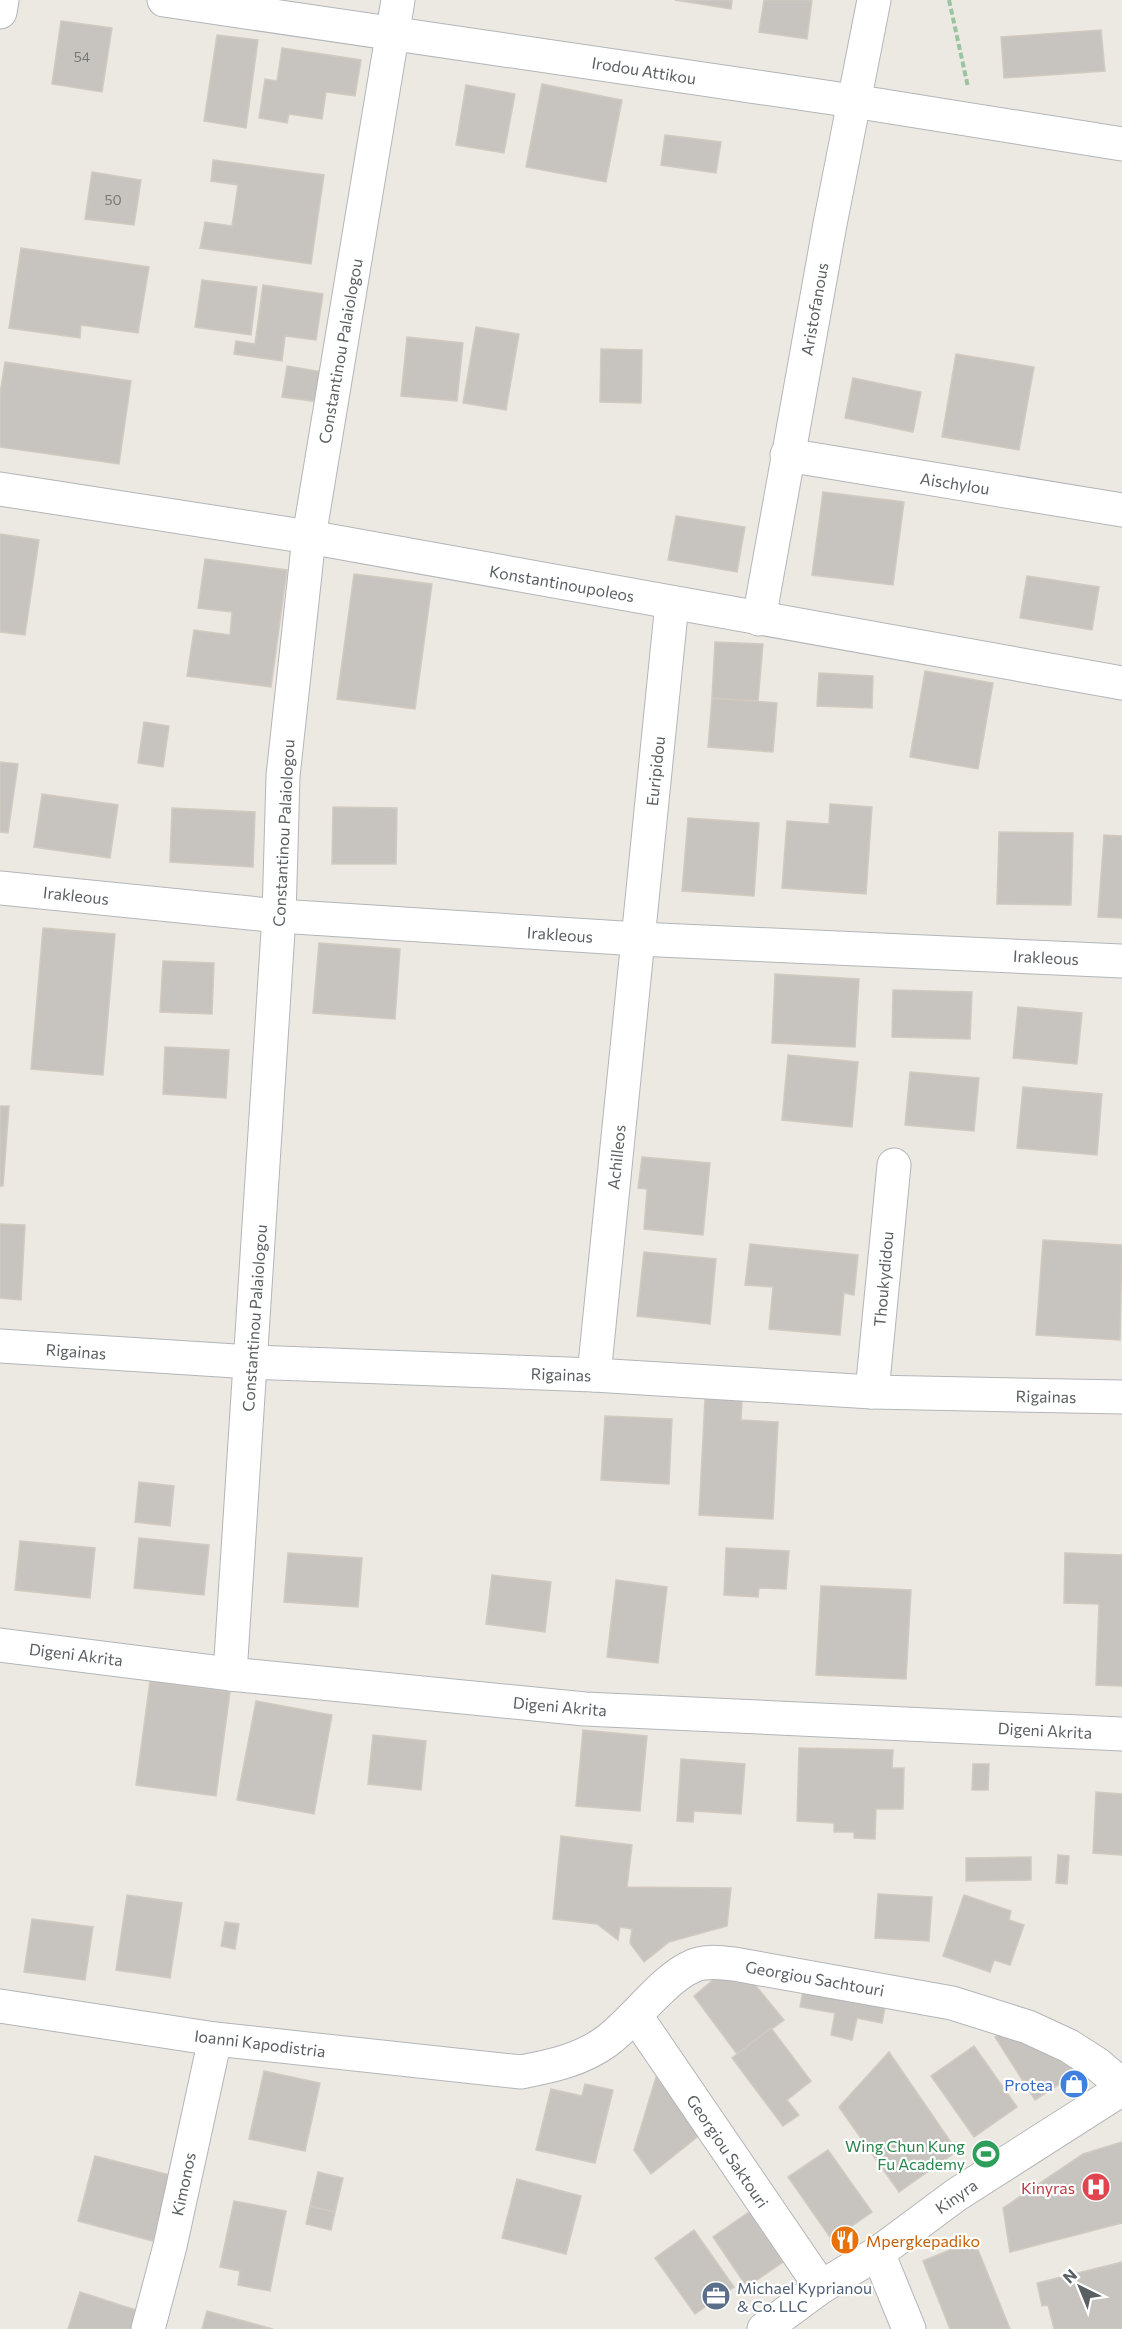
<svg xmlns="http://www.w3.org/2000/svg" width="1122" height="2329" viewBox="0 0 1122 2329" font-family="Commissioner,sans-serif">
  <rect width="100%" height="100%" fill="#ece9e2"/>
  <g fill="#c7c4bf" stroke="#d1cac1" stroke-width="1.5">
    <path d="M675,0H732L731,9Z"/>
    <path d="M764,0H812L807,39L759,32Z"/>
    <path d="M61,21L112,28L102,92L52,84Z"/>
    <path d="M1101,30L1105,71L1004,78L1001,37Z"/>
    <path d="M217,35L258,40L246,128L204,121Z"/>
    <path d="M282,48L361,60L355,96L326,92L322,119L289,114L287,123L259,118L265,79L277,81Z"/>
    <path d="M542,84L622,100L606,182L526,167Z"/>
    <path d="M466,85L515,94L504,153L456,145Z"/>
    <path d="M665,135L721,142L716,173L661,165Z"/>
    <path d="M213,160L324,175L311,264L200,248L205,222L232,226L238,185L211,181Z"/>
    <path d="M92,172L141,180L134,225L85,219Z"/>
    <path d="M21,248L149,267L138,333L81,325L80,338L9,328Z"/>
    <path d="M202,280L257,287L251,335L195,327Z"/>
    <path d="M263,285L323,294L316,340L285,336L282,361L234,354L236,341L255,344Z"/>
    <path d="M476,327L519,334L506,410L463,403Z"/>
    <path d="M407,337L463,343L457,401L401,396Z"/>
    <path d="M601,349L642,350L641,403L600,402Z"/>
    <path d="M956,354L1034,367L1019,450L942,437Z"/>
    <path d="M5,362L131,381L119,464L0,447V394Z"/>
    <path d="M287,366L323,372L319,402L282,397Z"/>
    <path d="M853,378L921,392L913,432L845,418Z"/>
    <path d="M823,492L904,502L893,585L812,575Z"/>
    <path d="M676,516L745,527L737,572L668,560Z"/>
    <path d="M0,534L39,540L25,635L0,632Z"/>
    <path d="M205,559L287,570L271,687L187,676L194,630L230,635L232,612L198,608Z"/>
    <path d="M354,574L432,584L415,709L337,699Z"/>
    <path d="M1027,576L1099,587L1092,630L1020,618Z"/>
    <path d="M715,642L763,644L758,701L712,698Z"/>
    <path d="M925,671L993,683L978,769L910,757Z"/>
    <path d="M819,673L873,676L872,708L817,706Z"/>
    <path d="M712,698L777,703L773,752L708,747Z"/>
    <path d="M144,722L169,726L163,767L138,763Z"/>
    <path d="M0,762L18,764L8,833L0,832Z"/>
    <path d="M42,794L118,805L110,858L34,847Z"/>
    <path d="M830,804L872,807L866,894L782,888L787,821L829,824Z"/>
    <path d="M333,807L397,808L396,864H332Z"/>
    <path d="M172,808L255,812L253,867L170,862Z"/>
    <path d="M688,818L759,823L754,896L682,891Z"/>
    <path d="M999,832L1073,833L1071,905L997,904Z"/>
    <path d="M1104,835L1122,836V918L1098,917Z"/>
    <path d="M43,928L115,934L103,1075L31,1069Z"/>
    <path d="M319,943L400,949L395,1019L313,1013Z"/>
    <path d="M163,961L214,963L212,1014L160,1012Z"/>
    <path d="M775,974L859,979L855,1047L772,1043Z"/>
    <path d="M893,990L972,992L970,1039L892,1037Z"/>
    <path d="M1018,1007L1082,1013L1077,1064L1013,1058Z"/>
    <path d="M165,1047L229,1050L226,1098L163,1094Z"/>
    <path d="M788,1055L858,1062L852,1127L782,1120Z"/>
    <path d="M910,1072L979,1078L974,1131L905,1125Z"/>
    <path d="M1023,1087L1102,1094L1097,1155L1017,1148Z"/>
    <path d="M0,1106H9L3,1186H0Z"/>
    <path d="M642,1157L710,1163L703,1235L644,1229L647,1189L638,1188Z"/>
    <path d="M0,1224L25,1225L21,1300L0,1298Z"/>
    <path d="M1043,1240L1122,1245L1120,1340L1036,1335Z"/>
    <path d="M750,1244L858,1255L854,1295L844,1293L840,1335L769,1329L773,1287L745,1285Z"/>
    <path d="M644,1252L716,1259L710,1324L637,1316Z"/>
    <path d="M705,1399L742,1400L741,1420L778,1422L773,1519L699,1515Z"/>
    <path d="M605,1416L672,1419L669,1484L601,1480Z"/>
    <path d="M139,1482L174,1486L170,1526L135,1522Z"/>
    <path d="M139,1538L209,1545L204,1595L134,1588Z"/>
    <path d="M20,1541L95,1548L90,1598L15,1590Z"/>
    <path d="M726,1548L789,1551L786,1589L759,1588L758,1597L724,1595Z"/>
    <path d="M288,1553L362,1558L358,1607L284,1602Z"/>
    <path d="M1065,1553L1122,1555V1686L1096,1685L1099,1604L1064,1603Z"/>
    <path d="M492,1575L551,1582L545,1632L486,1624Z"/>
    <path d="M616,1580L667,1587L658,1663L607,1657Z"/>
    <path d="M821,1586L911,1590L906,1679L816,1675Z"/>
    <path d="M150,1681L230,1692L216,1796L136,1785Z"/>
    <path d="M256,1701L332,1715L314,1814L237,1800Z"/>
    <path d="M583,1730L647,1736L640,1811L576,1806Z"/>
    <path d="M373,1735L426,1741L421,1790L368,1784Z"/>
    <path d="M799,1748L893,1750L892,1768H904L903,1809H876L875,1839L854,1838V1832H834V1823L797,1821Z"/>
    <path d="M681,1759L745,1764L741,1814L694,1811L693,1822L677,1821Z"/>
    <path d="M973,1764H989L988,1790H972Z"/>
    <path d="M1096,1792L1122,1794V1855L1093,1853Z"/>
    <path d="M561,1836L632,1845L627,1887L731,1888L727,1926L669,1942L644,1962L630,1943L632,1929L620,1927L618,1940L597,1924L553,1919Z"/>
    <path d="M1058,1855L1069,1856L1067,1884L1056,1883Z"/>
    <path d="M1031,1857V1880L966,1881V1858Z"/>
    <path d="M878,1894L932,1897L929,1941L875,1938Z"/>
    <path d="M127,1895L182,1903L170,1978L116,1970Z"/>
    <path d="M964,1895L1011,1911L1009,1920L1024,1925L1010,1965L994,1960L990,1972L943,1956Z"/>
    <path d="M32,1919L93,1927L85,1980L24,1972Z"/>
    <path d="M225,1922L239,1924L235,1949L221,1946Z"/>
    <path d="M720,1974L747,1975L784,2020L737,2054L694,1996Z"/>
    <path d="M803,1991L885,2007L882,2023L857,2018L852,2040L831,2035L835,2013L800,2007Z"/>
    <path d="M771,2028L811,2081L787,2100L799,2115L783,2126L732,2058Z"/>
    <path d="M1009,2029L1080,2071L1035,2100L995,2037Z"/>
    <path d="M974,2046L1017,2107L974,2137L931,2076Z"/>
    <path d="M889,2052L957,2151L899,2192L839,2107Z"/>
    <path d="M264,2071L320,2083L305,2151L249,2139Z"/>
    <path d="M656,2077L701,2134L651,2174L634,2150Z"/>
    <path d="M585,2084L613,2090L595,2163L536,2150L551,2089L582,2096Z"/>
    <path d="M1122,2142V2223L1010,2252L1003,2208L1083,2154Z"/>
    <path d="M828,2150L872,2212L832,2240L788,2177Z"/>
    <path d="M95,2156L170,2175L153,2241L78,2221Z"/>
    <path d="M318,2172L343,2178L335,2212L310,2206Z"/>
    <path d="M517,2179L581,2196L566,2254L502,2238Z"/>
    <path d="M234,2201L286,2211L270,2291L238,2285L240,2271L220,2267Z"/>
    <path d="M310,2206L335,2212L331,2230L306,2224Z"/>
    <path d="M749,2212L783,2262L747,2287L713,2237Z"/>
    <path d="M694,2230L734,2287L695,2314L655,2258Z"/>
    <path d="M974,2240L1010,2329H950L923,2261Z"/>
    <path d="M1122,2262V2329H1054L1048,2305L1042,2306L1037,2283Z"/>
    <path d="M80,2292L145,2313L139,2329H68Z"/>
    <path d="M207,2311L273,2329H202Z"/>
  </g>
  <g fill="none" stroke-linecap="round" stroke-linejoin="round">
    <g stroke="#b3b5b9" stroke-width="35">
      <g id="minor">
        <path d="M164,0L853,101L1122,144"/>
        <path d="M0,12L2,0"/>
        <path d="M787,455L1122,510"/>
        <path d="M0,489L309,537L1122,683"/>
        <path d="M759,619L830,224L874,0"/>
        <path d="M0,888L279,916L638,939L1122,961"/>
        <path d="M0,1346L251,1362L594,1375L872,1392L1122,1397"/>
        <path d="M594,1375L672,603"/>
        <path d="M872,1392L894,1165"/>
        <path d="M0,1645L230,1674L585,1709L1122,1734"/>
        <path d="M230,1674L279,916L283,776L309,537L398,0"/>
        <path d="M0,2006L215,2039L521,2072C552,2066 581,2060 607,2041C634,2021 664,1978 693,1966C706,1960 721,1963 734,1964L952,2003L1028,2027L1069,2046L1097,2064L1122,2085"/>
        <path d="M636,2016L821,2287"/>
        <path d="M878,2253L909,2329"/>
        <path d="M148,2329L170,2246L215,2039"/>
        <path d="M764,2329L821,2287L878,2253L956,2195L1122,2089"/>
      </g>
    </g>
    <path stroke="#9ac4a1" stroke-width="4" stroke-dasharray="6 3" stroke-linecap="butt" d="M949,0L968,87"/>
    <use href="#minor" stroke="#fff" stroke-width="33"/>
  </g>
  <defs>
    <g id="shop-disc" transform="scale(1.5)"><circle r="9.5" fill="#3f7fe0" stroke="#fff"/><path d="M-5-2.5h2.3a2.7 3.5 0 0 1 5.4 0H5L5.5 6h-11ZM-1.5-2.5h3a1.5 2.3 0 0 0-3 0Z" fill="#fff"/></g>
    <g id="stadium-disc" transform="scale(1.5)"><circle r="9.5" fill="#2e9e5b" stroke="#fff"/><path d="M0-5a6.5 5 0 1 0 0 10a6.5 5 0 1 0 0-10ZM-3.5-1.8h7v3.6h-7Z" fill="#fff"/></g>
    <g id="hospital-disc" transform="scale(1.5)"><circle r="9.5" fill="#e0444e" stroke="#fff"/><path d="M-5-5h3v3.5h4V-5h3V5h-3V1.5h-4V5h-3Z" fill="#fff"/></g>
    <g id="restaurant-disc" transform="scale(1.5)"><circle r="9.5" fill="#e8710a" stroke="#fff"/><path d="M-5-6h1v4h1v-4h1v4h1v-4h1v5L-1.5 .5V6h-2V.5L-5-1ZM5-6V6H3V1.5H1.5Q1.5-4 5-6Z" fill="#fff"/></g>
    <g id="office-disc" transform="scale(1.5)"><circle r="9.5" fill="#5c6f8a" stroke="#fff"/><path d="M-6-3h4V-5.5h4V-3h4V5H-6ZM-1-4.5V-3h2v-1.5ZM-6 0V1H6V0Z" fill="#fff"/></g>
  </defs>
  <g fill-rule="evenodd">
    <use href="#shop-disc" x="1074" y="2084"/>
    <use href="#stadium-disc" x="986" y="2154"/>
    <use href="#hospital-disc" x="1096" y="2187"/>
    <use href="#restaurant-disc" x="845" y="2240"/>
    <use href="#office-disc" x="716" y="2296"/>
  </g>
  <g text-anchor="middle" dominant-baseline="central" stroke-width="4.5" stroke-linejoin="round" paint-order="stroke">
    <g font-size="14" fill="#757879">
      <text x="82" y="56">54</text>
      <text x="113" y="199">50</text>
    </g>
    <g font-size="16" fill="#5a5f62" stroke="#fff">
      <text transform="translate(644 70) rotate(9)">Irodou Attikou</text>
      <text transform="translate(814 309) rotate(-80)">Aristofanous</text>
      <text transform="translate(340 351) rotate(-80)">Constantinou Palaiologou</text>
      <text transform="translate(955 483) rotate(9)">Aischylou</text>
      <text transform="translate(562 583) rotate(10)">Konstantinoupoleos</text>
      <text transform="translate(655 771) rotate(-84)">Euripidou</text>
      <text transform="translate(283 833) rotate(-87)">Constantinou Palaiologou</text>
      <text transform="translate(76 895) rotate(6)">Irakleous</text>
      <text transform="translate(560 934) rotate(4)">Irakleous</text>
      <text transform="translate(1046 957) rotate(3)">Irakleous</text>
      <text transform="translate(616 1157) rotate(-84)">Achilleos</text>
      <text transform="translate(883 1279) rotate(-85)">Thoukydidou</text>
      <text transform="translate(254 1318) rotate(-86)">Constantinou Palaiologou</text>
      <text transform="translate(76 1351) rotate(4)">Rigainas</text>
      <text transform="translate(561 1374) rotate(2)">Rigainas</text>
      <text transform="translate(1046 1396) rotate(1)">Rigainas</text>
      <text transform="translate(76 1654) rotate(7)">Digeni Akrita</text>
      <text transform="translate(560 1706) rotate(5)">Digeni Akrita</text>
      <text transform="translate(1045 1730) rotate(3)">Digeni Akrita</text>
      <text transform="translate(815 1978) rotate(10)">Georgiou Sachtouri</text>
      <text transform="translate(260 2043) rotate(7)">Ioanni Kapodistria</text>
      <text transform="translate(728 2151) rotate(56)">Georgiou Saktouri</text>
      <text transform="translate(183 2184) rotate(-78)">Kimonos</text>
      <text transform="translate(956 2196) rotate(-35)">Kinyra</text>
    </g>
    <g font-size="16" fill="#366cbe" stroke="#fff" text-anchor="end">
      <text x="1053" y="2084">Protea</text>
    </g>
    <g font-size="16" fill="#27864d" stroke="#fff" text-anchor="end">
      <text x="965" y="2145">Wing Chun Kung<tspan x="965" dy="18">Fu Academy</tspan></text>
    </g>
    <g font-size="16" fill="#be3a42" stroke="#fff" text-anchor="end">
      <text x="1075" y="2187">Kinyras</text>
    </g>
    <g font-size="16" fill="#c56008" stroke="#fff" text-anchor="start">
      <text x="866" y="2240">Mpergkepadiko</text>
    </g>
    <g font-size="16" fill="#4e5e75" stroke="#fff" text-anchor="start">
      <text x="737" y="2287">Michael Kyprianou<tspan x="737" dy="18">&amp; Co. LLC</tspan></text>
    </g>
  </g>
  <g transform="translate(1080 2287) rotate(317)" stroke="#ffffff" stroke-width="4.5" paint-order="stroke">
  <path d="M0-4.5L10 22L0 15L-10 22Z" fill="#5a5f62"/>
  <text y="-9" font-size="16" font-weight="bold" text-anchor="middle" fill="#5a5f62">N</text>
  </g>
</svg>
